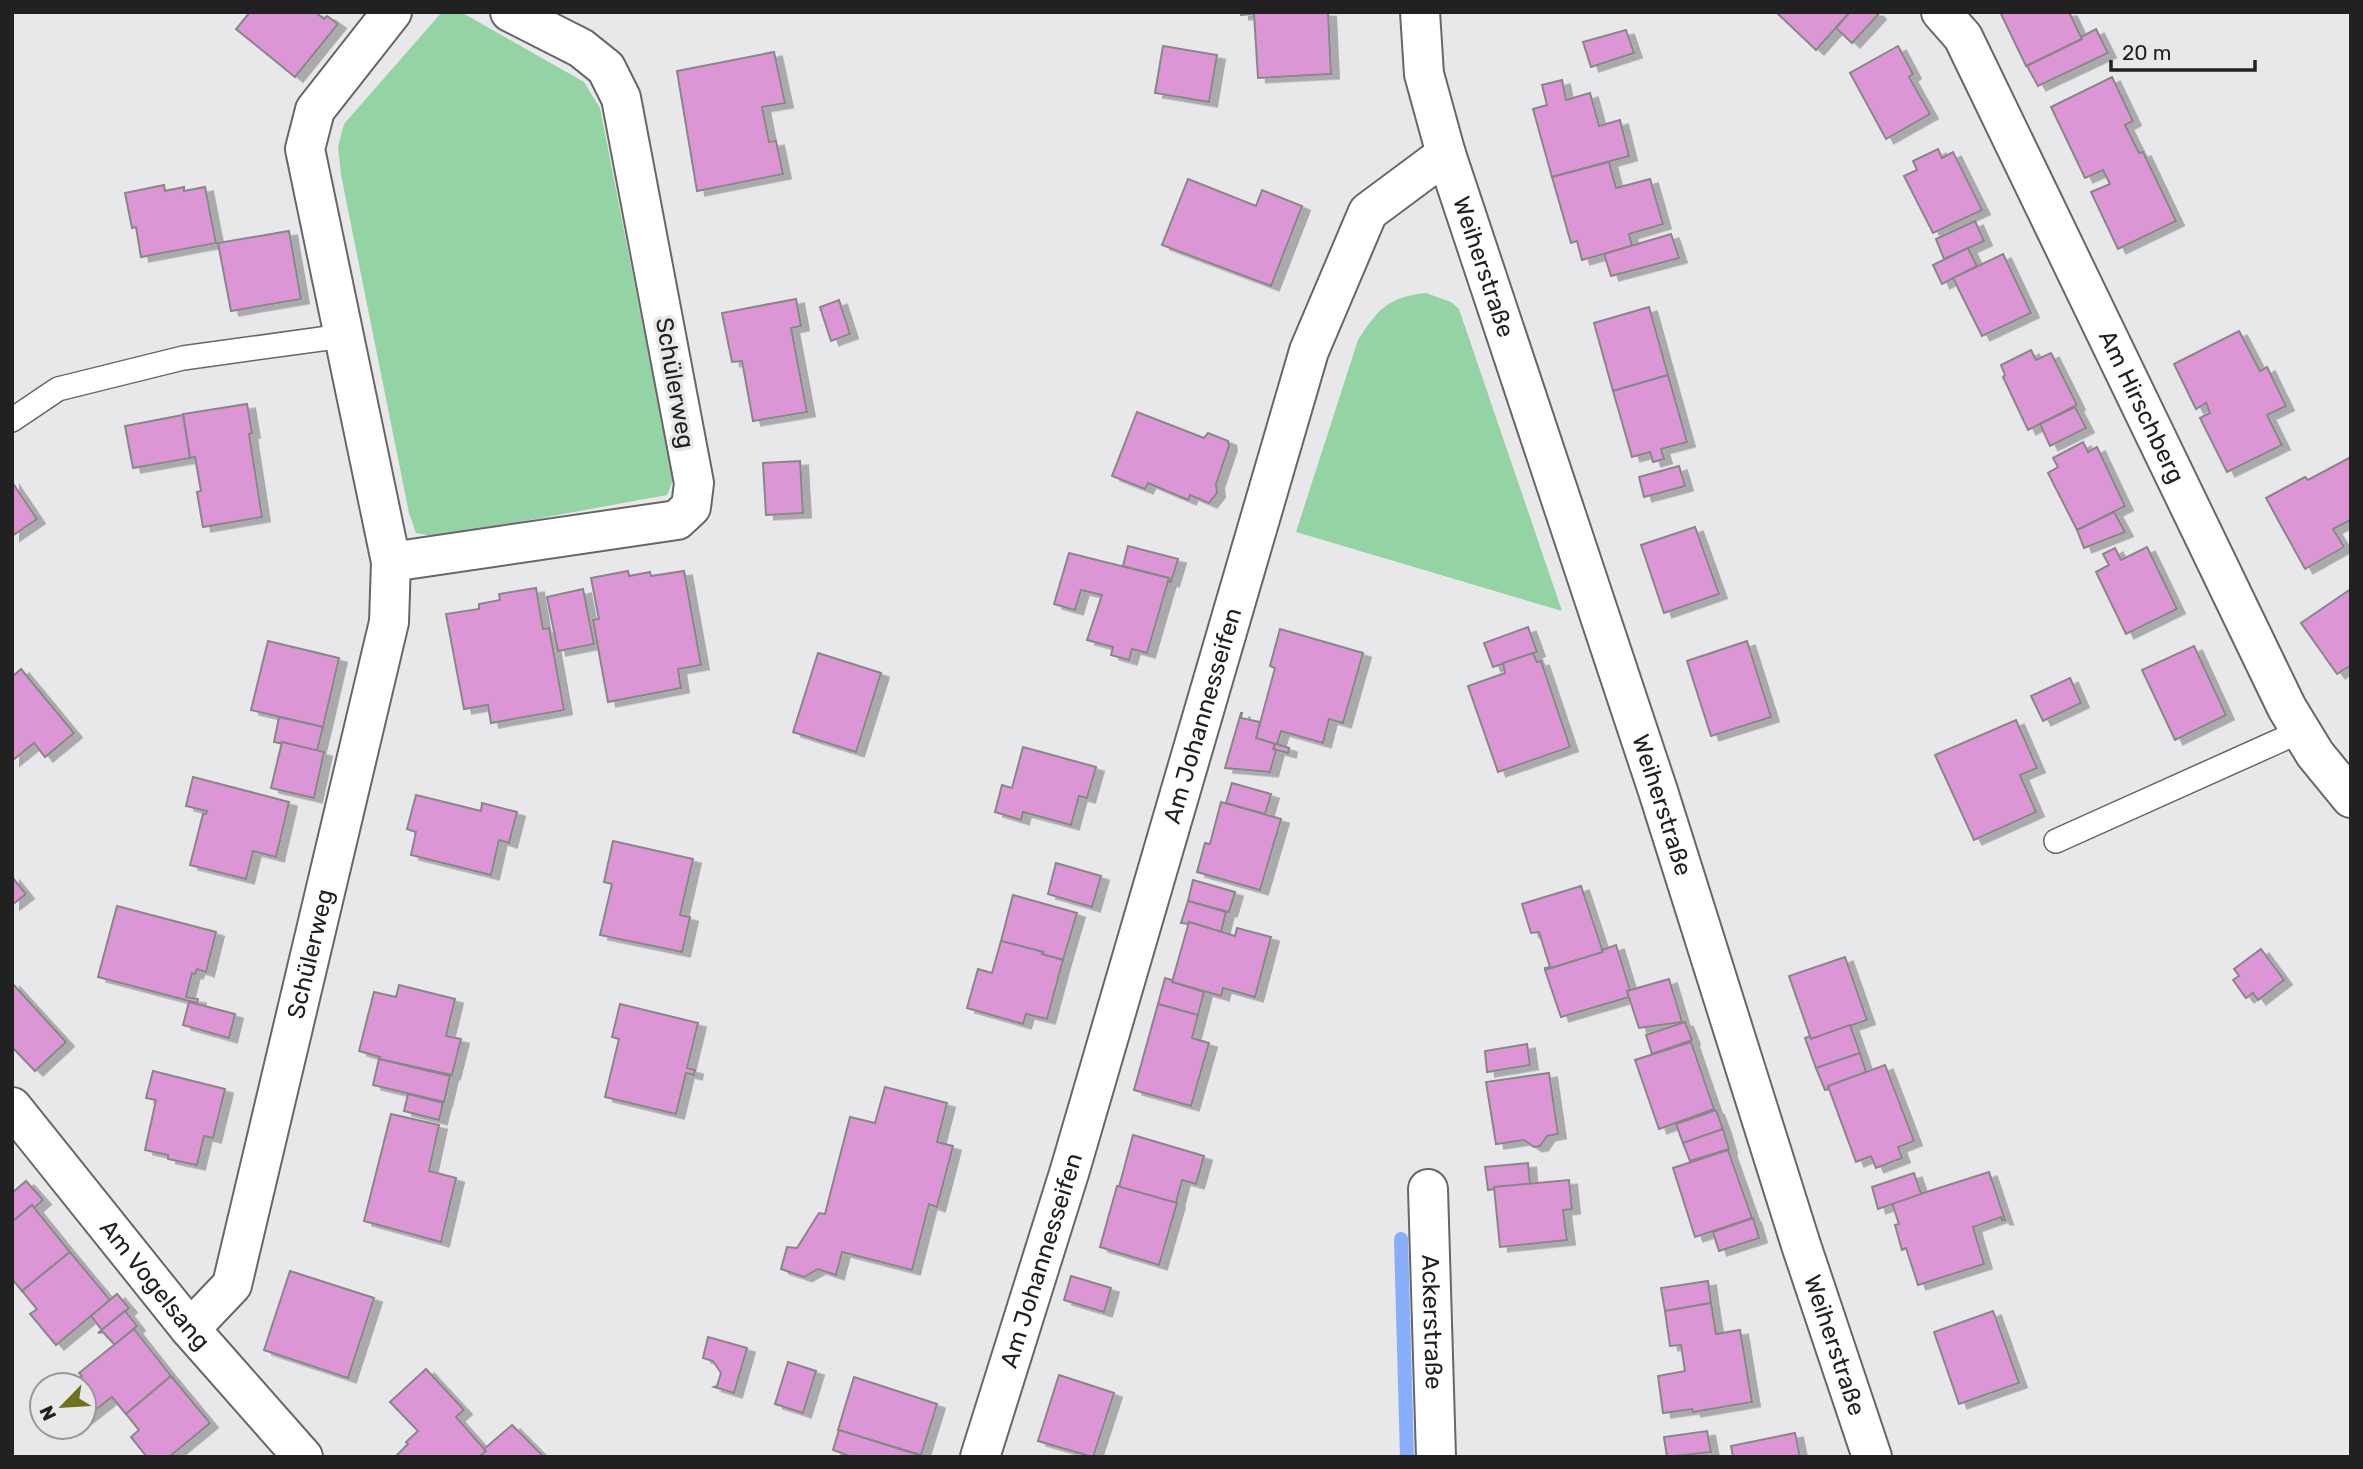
<svg xmlns="http://www.w3.org/2000/svg" width="2363" height="1469" viewBox="0 0 2363 1469" font-family="Rubik,sans-serif">
  <defs>
    <filter id="shadow"><feDropShadow dx="8" dy="4.5" stdDeviation="0" flood-color="#0004"/></filter>
  </defs>
  <rect width="100%" height="100%" fill="#e8e8ea"/>
  <g fill="#94d3a3">
    <path d="M442,12H461L584,82L600,108L673,480L667,495L437,537L416,533L409,513L341,175L338,147L344,124Z"/>
    <path d="M1426,293L1451,302L1459,309L1562,611L1296,532L1358,340C1378,309 1388,297 1426,293Z"/>
  </g>
  <g fill="none" stroke-linecap="round" stroke-linejoin="round">
    <path stroke="#88aefb" stroke-width="14" d="M1401,1239L1407,1457"/>
  </g>
  <g fill="#dd96d5" stroke="#888788" stroke-width="2" filter="url(#shadow)">
    <path d="M250,12H315L324,19L327,16L338,24L295,77L236,29Z"/>
    <path d="M1241,12H1328L1331,74L1258,78L1254,14L1241,15Z"/>
    <path d="M1776,12H1850L1816,50Z"/>
    <path d="M1850,12H1875L1878,15L1852,43L1836,28Z"/>
    <path d="M2005,12H2069L2082,39L2026,66L2001,14Z"/>
    <path d="M2096,29L2108,53L2038,86L2027,66L2082,39L2081,37Z"/>
    <path d="M1626,30L1634,53L1591,67L1583,42Z"/>
    <path d="M1163,46L1217,55L1209,102L1155,93Z"/>
    <path d="M1898,46L1913,74L1909,77L1930,114L1886,139L1850,73Z"/>
    <path d="M774,52L785,103L762,107L769,142L776,141L783,174L697,191L677,71Z"/>
    <path d="M2112,77L2133,121L2125,125L2139,153L2143,152L2176,221L2118,249L2091,192L2110,184L2103,170L2085,178L2051,107Z"/>
    <path d="M1562,80L1566,100L1590,93L1599,126L1620,120L1629,156L1552,177L1533,109L1547,105L1542,85Z"/>
    <path d="M1938,149L1942,158L1953,152L1982,210L1933,233L1904,176L1917,170L1913,161Z"/>
    <path d="M1609,162L1616,188L1650,179L1663,224L1629,234L1632,246L1582,260L1577,241L1571,243L1552,177Z"/>
    <path d="M1188,179L1256,206L1262,190L1302,206L1271,286L1162,245Z"/>
    <path d="M164,185L165,191L184,187V191L205,187L216,243L141,257L136,227L132,228L125,193Z"/>
    <path d="M1975,221L1984,241L1944,259L1936,239Z"/>
    <path d="M289,231L301,299L231,311L218,243Z"/>
    <path d="M1671,234L1679,258L1611,276L1604,254Z"/>
    <path d="M1968,248L1977,266L1942,284L1933,265Z"/>
    <path d="M2003,254L2031,313L1982,336L1953,278Z"/>
    <path d="M796,299L801,326L791,328L807,412L753,421L742,361L732,362L722,313Z"/>
    <path d="M839,300L850,334L831,341L820,307Z"/>
    <path d="M1649,307L1668,375L1613,391L1594,323Z"/>
    <path d="M2239,331L2260,371L2267,367L2286,406L2267,415L2282,445L2227,472L2200,418L2210,413L2206,403L2196,409L2174,364Z"/>
    <path d="M2031,350L2036,360L2051,353L2077,405L2028,430L2003,377L2005,375L2001,365Z"/>
    <path d="M1668,375L1687,442L1661,449L1664,459L1653,462L1650,452L1632,457L1613,391Z"/>
    <path d="M247,404L252,433L249,434L262,517L203,527L197,492L201,491L195,457L190,458L183,414Z"/>
    <path d="M2075,407L2086,428L2050,446L2040,424Z"/>
    <path d="M1137,412L1204,438L1208,433L1228,441L1229,446L1216,484L1217,493L1209,503L1190,495L1188,500L1148,483L1145,489L1112,476Z"/>
    <path d="M183,415L190,458L133,468L125,426Z"/>
    <path d="M2083,442L2088,452L2097,447L2125,506L2077,530L2048,473L2058,467L2053,458Z"/>
    <path d="M2351,457V520L2333,529L2344,547L2305,569L2266,498L2305,477L2308,480Z"/>
    <path d="M800,461L803,513L766,515L763,463Z"/>
    <path d="M1679,466L1685,486L1644,497L1639,477Z"/>
    <path d="M12,482L37,519L12,536Z"/>
    <path d="M2114,512L2125,532L2084,548L2077,530Z"/>
    <path d="M1695,527L1719,594L1664,613L1641,545Z"/>
    <path d="M1128,546L1178,559L1171,582L1167,580L1169,578L1123,566Z"/>
    <path d="M2147,547L2177,609L2126,634L2096,572L2109,565L2103,554L2115,548L2121,560Z"/>
    <path d="M1069,553L1169,578L1147,653L1132,649L1129,660L1111,655L1113,647L1087,640L1102,595L1081,590L1075,610L1054,604Z"/>
    <path d="M628,571L629,576L650,572L651,576L684,571L701,665L678,669L681,688L608,702L593,620L599,619L591,578Z"/>
    <path d="M536,588L543,629L549,628L564,710L491,723L488,705L464,709L446,614L479,609V604L500,600L499,594Z"/>
    <path d="M583,589L594,644L558,651L547,597Z"/>
    <path d="M2351,589V665L2337,674L2301,623Z"/>
    <path d="M1528,627L1537,652L1493,667L1484,643Z"/>
    <path d="M1280,629L1363,653L1343,723L1329,719L1323,743L1281,731L1277,744L1289,748L1288,753L1273,749L1275,744L1256,738L1275,668L1270,666Z"/>
    <path d="M268,641L339,658L323,727L251,710Z"/>
    <path d="M1747,641L1771,717L1711,736L1687,661Z"/>
    <path d="M2194,646L2226,715L2175,740L2142,670Z"/>
    <path d="M818,653L881,673L856,752L793,732Z"/>
    <path d="M1533,653L1537,662L1541,661L1570,747L1498,772L1468,686L1505,673L1503,663Z"/>
    <path d="M21,669L74,733L45,757L34,743L12,761V677Z"/>
    <path d="M2070,678L2081,703L2043,721L2031,696Z"/>
    <path d="M1241,713H1242L1241,718L1260,722L1256,738L1275,744L1273,749L1276,750L1270,772L1225,768Z"/>
    <path d="M279,717L323,727L317,751L274,742Z"/>
    <path d="M2016,720L2037,768L2020,775L2036,812L1974,840L1935,755Z"/>
    <path d="M282,742L324,752L314,798L271,788Z"/>
    <path d="M1023,747L1096,767L1087,798L1079,796L1071,825L1023,812L1021,820L995,812L1002,785L1012,788Z"/>
    <path d="M193,777L289,802L276,857L253,851L246,879L190,865L203,814H206L207,811L186,806Z"/>
    <path d="M1232,783L1271,794L1265,814L1226,803Z"/>
    <path d="M416,795L481,811L482,803L517,812L509,843L499,840L491,875L411,855L416,832L407,829Z"/>
    <path d="M1221,802L1281,819L1260,890L1197,872L1205,843L1210,844Z"/>
    <path d="M613,841L693,859L680,915L690,917L682,952L600,935L612,884L604,882Z"/>
    <path d="M1056,863L1101,876L1092,907L1048,894Z"/>
    <path d="M12,877L26,894L12,905Z"/>
    <path d="M1193,880L1235,892L1229,912L1188,901Z"/>
    <path d="M1581,886L1603,952L1545,970V968L1550,967L1539,932L1531,933L1522,904Z"/>
    <path d="M1013,895L1077,913L1063,960L1042,954L1043,952L1001,941Z"/>
    <path d="M1188,901L1226,912L1221,932L1189,922L1188,924L1181,923Z"/>
    <path d="M117,906L216,932L206,972L197,969L195,974L192,973L186,997L198,999L197,1003L98,977Z"/>
    <path d="M1189,922L1235,936L1237,928L1271,937L1255,997L1223,988L1221,996L1172,982Z"/>
    <path d="M1001,941L1043,952L1042,954L1063,960L1047,1019L1026,1014L1023,1024L967,1008L978,969L992,973Z"/>
    <path d="M1616,945L1630,990L1627,991L1629,997L1561,1017L1545,970L1603,952L1602,950Z"/>
    <path d="M2261,949L2284,980L2258,1000L2253,993L2246,998L2233,980L2239,976L2234,969Z"/>
    <path d="M1845,957L1867,1020L1811,1039L1789,976Z"/>
    <path d="M1165,978L1172,980V982L1204,992L1198,1015L1158,1004Z"/>
    <path d="M1669,979L1682,1022L1639,1028L1627,991Z"/>
    <path d="M12,983L66,1042L35,1071L12,1047Z"/>
    <path d="M399,985L455,999L446,1036L461,1039L452,1075L379,1059L380,1057L359,1051L374,992L396,997Z"/>
    <path d="M189,1002L235,1014L229,1038L183,1025Z"/>
    <path d="M620,1004L698,1023L687,1068L695,1070L694,1075L686,1073L676,1114L605,1097L619,1039L612,1037Z"/>
    <path d="M1158,1004L1198,1015L1192,1038L1209,1043L1191,1106L1134,1090Z"/>
    <path d="M1685,1022L1692,1040L1652,1054L1646,1035Z"/>
    <path d="M1850,1025L1860,1053L1816,1068L1805,1038L1810,1036L1811,1039Z"/>
    <path d="M1691,1042L1714,1109L1659,1129L1635,1060Z"/>
    <path d="M1527,1044L1530,1065L1487,1072L1485,1051Z"/>
    <path d="M1860,1053L1866,1072L1828,1086L1829,1089L1825,1090L1816,1068Z"/>
    <path d="M379,1059L450,1076L444,1102L373,1085Z"/>
    <path d="M1885,1065L1914,1141L1898,1147L1902,1158L1876,1168L1871,1156L1856,1162L1828,1086Z"/>
    <path d="M153,1071L225,1089L213,1138L204,1136L197,1165L168,1159V1155L145,1150L156,1100L146,1098Z"/>
    <path d="M1549,1073L1558,1134L1547,1136L1540,1146L1534,1147L1524,1140L1496,1144L1486,1082Z"/>
    <path d="M885,1087L947,1103L937,1142L953,1146L937,1207L929,1204L912,1270L842,1252L836,1275L818,1269L804,1277L781,1269L787,1247L797,1248L819,1213L825,1214L850,1117L875,1123Z"/>
    <path d="M408,1094L443,1103L439,1120L404,1111Z"/>
    <path d="M1716,1110L1723,1129L1683,1143L1676,1124Z"/>
    <path d="M391,1114L439,1125L429,1171L456,1178L441,1242L364,1221Z"/>
    <path d="M1723,1129L1729,1149L1690,1161L1683,1143Z"/>
    <path d="M1133,1135L1204,1156L1196,1184L1182,1180L1176,1203L1119,1187Z"/>
    <path d="M1728,1150L1752,1218L1695,1237L1673,1168Z"/>
    <path d="M1528,1163L1530,1184L1488,1190L1485,1167Z"/>
    <path d="M1989,1172L2005,1220H2002L2001,1217L1973,1227L1984,1264L1918,1285L1906,1248L1902,1250L1895,1225L1899,1224L1892,1203Z"/>
    <path d="M1914,1173L1921,1194L1878,1209L1872,1187Z"/>
    <path d="M1569,1180L1572,1209L1563,1210L1567,1240L1500,1247L1494,1187Z"/>
    <path d="M26,1181L43,1200L34,1208L32,1205L12,1222V1193Z"/>
    <path d="M1117,1186L1177,1203L1159,1265L1100,1247Z"/>
    <path d="M32,1205L70,1252L22,1291L12,1279V1222Z"/>
    <path d="M1753,1218L1759,1238L1719,1251L1713,1232Z"/>
    <path d="M70,1252L110,1300L56,1345L30,1314L37,1309L22,1291Z"/>
    <path d="M290,1271L374,1298L348,1378L264,1350Z"/>
    <path d="M1071,1276L1111,1288L1104,1312L1064,1300Z"/>
    <path d="M1708,1281L1711,1303L1665,1311L1661,1288Z"/>
    <path d="M117,1294L129,1308L102,1330L91,1316Z"/>
    <path d="M1711,1303L1716,1334L1740,1330L1752,1402L1693,1412L1692,1409L1663,1413L1658,1376L1685,1371L1681,1345L1670,1346L1665,1311Z"/>
    <path d="M125,1311L137,1326L115,1345L103,1332L98,1333Z"/>
    <path d="M1993,1311L2019,1383L1959,1404L1934,1332Z"/>
    <path d="M134,1329L171,1376L126,1414L112,1397L84,1419V1385H71L82,1376L79,1373Z"/>
    <path d="M708,1337L747,1348L734,1393L714,1387L717,1386L721,1373L713,1361L703,1358Z"/>
    <path d="M788,1362L816,1371L803,1413L775,1404Z"/>
    <path d="M426,1369L464,1410L456,1417L486,1451L479,1457H395L408,1444L406,1442L418,1431L390,1402Z"/>
    <path d="M1059,1375L1114,1393L1093,1457L1038,1441Z"/>
    <path d="M171,1376L210,1423L169,1457H147L131,1437L139,1430L126,1414Z"/>
    <path d="M854,1377L937,1404L921,1455L838,1430Z"/>
    <path d="M512,1425L543,1456L479,1457L486,1451L484,1449Z"/>
    <path d="M839,1430L919,1455L918,1457H852L833,1450Z"/>
    <path d="M1707,1431L1711,1452L1667,1457L1664,1437Z"/>
    <path d="M1795,1433L1800,1457H1733L1731,1446Z"/>
  </g>
  <g fill="none" stroke-linecap="round" stroke-linejoin="round">
    <g stroke="#676769" stroke-width="26">
      <g id="service">
        <path d="M12,420L58,389L183,358L343,336"/>
        <path d="M2056,841L2301,731"/>
      </g>
    </g>
    <g stroke="#676769" stroke-width="42">
      <g id="minor">
        <path id="s1" d="M1941,12L1963,37L2287,708L2315,754L2351,798"/>
        <path id="s2" d="M1446,154L1658,791L1801,1245L1872,1457"/>
        <path d="M391,562L677,520L691,507L694,483L621,98L606,68L581,48L510,12"/>
        <path id="s3" d="M12,1107L190,1329L303,1457"/>
        <path id="s4" d="M1428,1189L1436,1457"/>
        <path id="s5" d="M190,1329L232,1285L389,622L391,562L305,149L315,110L392,12"/>
        <path id="s6" d="M980,1457L1070,1170L1309,351L1368,212L1446,154L1424,74L1420,12"/>
      </g>
    </g>
    <use href="#service" stroke="#fff" stroke-width="23"/>
    <use href="#minor" stroke="#fff" stroke-width="38"/>
  </g>
  <g text-anchor="middle" dominant-baseline="central" stroke-width="7" stroke-linejoin="round" paint-order="stroke">
    <g font-size="24" fill="#212121" stroke="#e8e8ea">
      <text stroke="none"><textPath href="#s2" startOffset="119">Weiherstraße</textPath></text>
      <text transform="translate(675 383) rotate(80)">Schülerweg</text>
      <text stroke="none"><textPath href="#s1" startOffset="444">Am Hirschberg</textPath></text>
      <text stroke="none"><textPath href="#s6" startOffset="774">Am Johannesseifen</textPath></text>
      <text stroke="none"><textPath href="#s2" startOffset="686">Weiherstraße</textPath></text>
      <text stroke="none"><textPath href="#s5" startOffset="401">Schülerweg</textPath></text>
      <text stroke="none"><textPath href="#s6" startOffset="206">Am Johannesseifen</textPath></text>
      <text stroke="none"><textPath href="#s3" startOffset="228">Am Vogelsang</textPath></text>
      <text stroke="none"><textPath href="#s4" startOffset="133">Ackerstraße</textPath></text>
      <text stroke="none"><textPath href="#s2" startOffset="1253">Weiherstraße</textPath></text>
    </g>
  </g>
  <rect width="2363" height="1469" fill="none" stroke="#212121" stroke-width="28"/>
  <g transform="translate(63 1406) rotate(245)"><circle r="33" fill="#e8e8ea" stroke="#98989a" stroke-width="2"/>
  <path d="M0-5L12 26L0 18L-12 26Z" fill="#6f7219"/>
  <text y="-10" font-size="19" font-weight="bold" text-anchor="middle" fill="#212121">N</text>
  </g>
  <path d="M2111 60v10h144v-10" fill="none" stroke="#212121" stroke-width="3.5"/>
  <text x="2122" y="60" font-size="21" fill="#212121" stroke="#e8e8ea" stroke-width="5" paint-order="stroke">20 m</text>
</svg>
